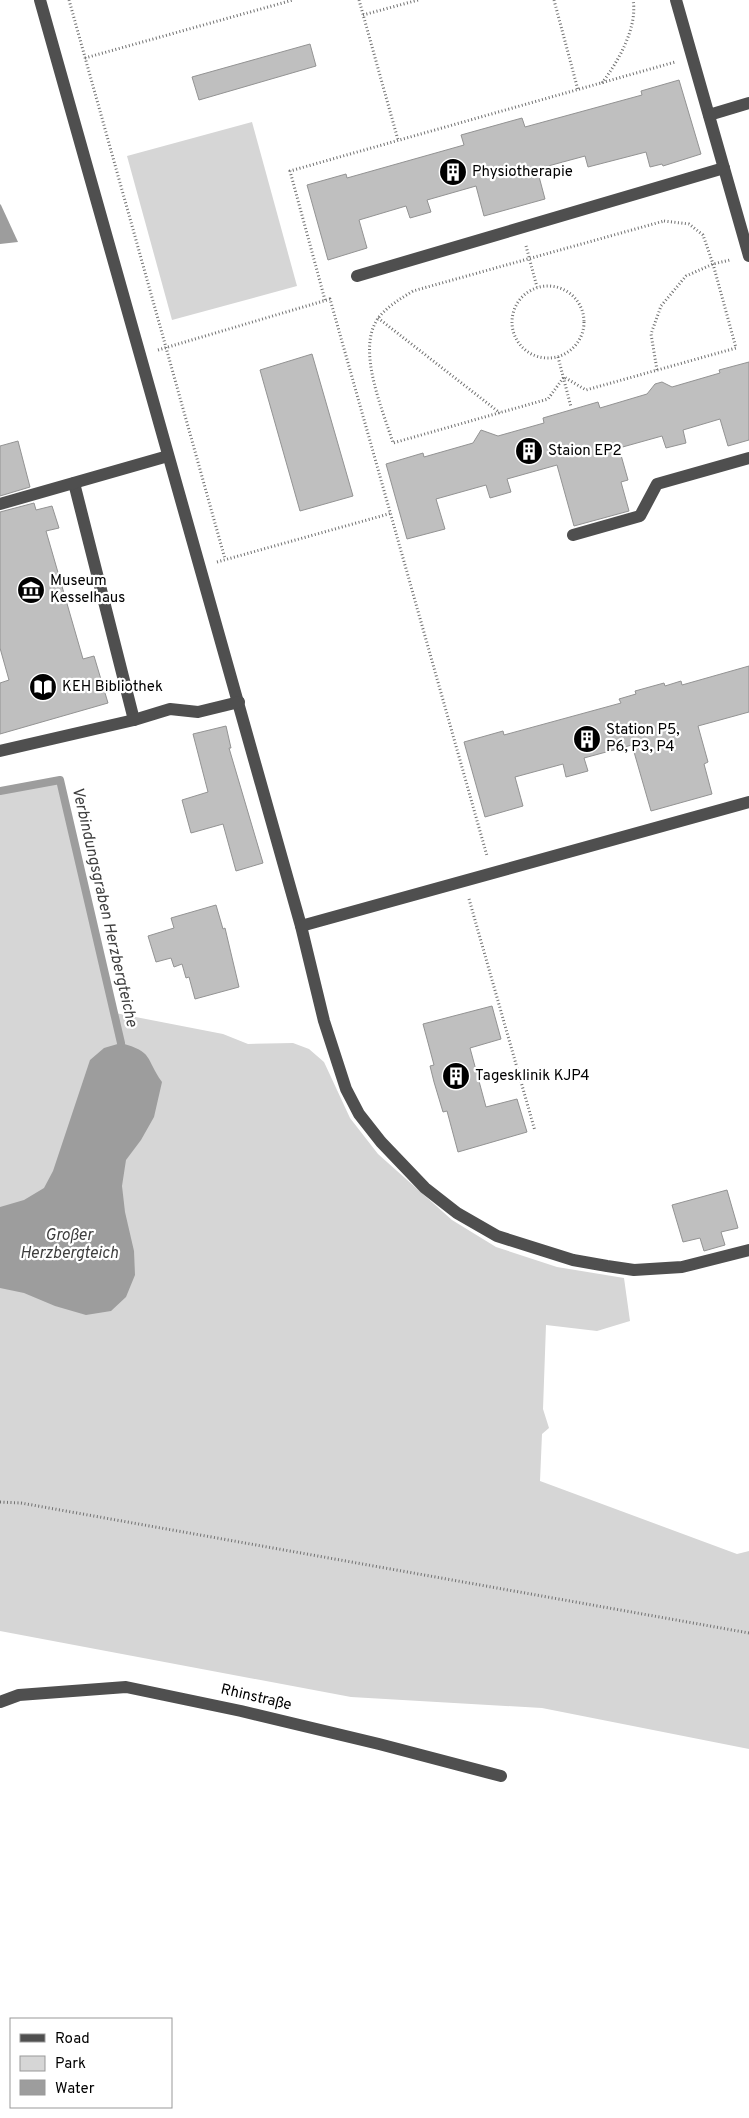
<svg xmlns="http://www.w3.org/2000/svg" width="749" height="2118" viewBox="0 0 749 2118" font-family="Overpass,sans-serif">
  <rect width="100%" height="100%" fill="#fff"/>
  <g fill="#d6d6d6">
    <path d="M252,122L297,286L172,320L127,156Z"/>
    <path d="M60,780L115,1013L223,1034L248,1044L293,1043L309,1049L324,1062L350,1118L378,1154L452,1220L496,1247L557,1267L624,1278L630,1321L597,1331L546,1325L543,1409L549,1428L542,1434L540,1481L737,1554L749,1551V1749L542,1708L351,1697L0,1631V791Z"/>
  </g>
  <g fill="#9d9d9d">
    <path d="M0,204L1,205L18,242L0,244Z"/>
    <path d="M121,1043C154,1052 145,1058 162,1082L154,1117L141,1140L126,1160L122,1186L125,1212L134,1251L135,1275L126,1297L111,1311L86,1315L55,1306L24,1293L0,1288V1207L24,1200L44,1188L53,1171L90,1060L104,1048Z"/>
  </g>
  <g fill="none" stroke-linecap="round" stroke-linejoin="round">
    <path stroke="#9d9d9d" stroke-width="8" d="M0,791L60,780L121,1043"/>
  </g>
  <g fill="#bfbfbf" stroke="#939393">
    <path d="M310,44L316,66L199,100L192,77Z"/>
    <path d="M679,80L701,154L663,166L662,164L650,167L646,152L588,167L585,156L537,169L545,199L484,216L476,186L427,200L431,212L410,218L406,206L359,220L367,248L328,260L307,185L346,174L347,178L464,145L461,135L522,118L525,127L642,95L641,91Z"/>
    <path d="M312,354L353,496L300,511L260,370Z"/>
    <path d="M749,362V440L728,446L720,419L683,430L686,443L666,448L662,436L619,448L628,480L621,482L629,511L574,526L557,465L507,479L511,492L490,498L486,485L436,499L445,529L407,539L386,464L423,453L424,457L473,443L481,430L498,436L544,423L543,418L598,402L600,408L647,394L655,384L662,382L672,387L720,373L719,370Z"/>
    <path d="M18,441L30,487L0,496V446Z"/>
    <path d="M34,503L36,510L52,506L59,528L46,531L83,659L94,656L108,703L0,734V683L9,680L0,648V512Z"/>
    <path d="M749,666V712L698,726L708,762L704,764L712,794L651,811L632,745L584,758L588,771L566,777L563,764L515,777L523,806L485,817L464,742L503,731L504,735L621,703L619,699L636,694L635,691L664,683L665,686L681,681L682,685Z"/>
    <path d="M226,726L231,748H229L263,863L236,871L223,824L191,833L182,800L208,792L193,734Z"/>
    <path d="M216,905L223,929L225,928L239,987L195,999L189,977L186,978L182,964L174,967L171,958L156,962L148,936L174,928L171,918Z"/>
    <path d="M492,1006L501,1039L470,1048L486,1107L517,1099L527,1132L458,1152L447,1111L443,1112L434,1082L430,1066L434,1065L423,1024Z"/>
    <path d="M727,1190L738,1228L721,1232L725,1245L704,1251L700,1238L683,1242L672,1205Z"/>
  </g>
  <g fill="none" stroke-linecap="round" stroke-linejoin="round">
    <g stroke="#717171" stroke-width="3" stroke-dasharray="1 2.5" stroke-linecap="butt">
      <path d="M69,0L225,559"/>
      <path d="M359,0L398,140"/>
      <path d="M554,0L578,90"/>
      <path d="M363,15L418,0"/>
      <path d="M85,58L293,0"/>
      <path d="M602,83C618,62 638,27 633,0"/>
      <path d="M664,221L689,224L703,235L713,264L736,348L586,390L564,377L548,399L393,443C383,410 355,348 379,317C388,306 400,299 413,291Z"/>
      <path d="M526,246L537,287"/>
      <circle cx="548" cy="322" r="36"/>
      <path d="M325,300L290,171L675,62"/>
      <path d="M378,318L500,413"/>
      <path d="M158,350L330,299L487,856"/>
      <path d="M558,357L571,407"/>
      <path d="M657,370L651,334L661,306L686,276L713,264L730,260"/>
      <path d="M217,562L392,513"/>
      <path d="M469,899L535,1131"/>
      <path d="M0,1502L21,1503L749,1633"/>
    </g>
    <g stroke="#4f4f4f" stroke-width="12">
      <path d="M40,0L301,926L324,1021L346,1089L359,1114L381,1142L425,1188L457,1213L497,1236L573,1260L607,1266L634,1270L682,1267L749,1250"/>
      <path d="M676,0L749,256"/>
      <path d="M709,115L749,103"/>
      <path d="M357,276L724,168"/>
      <path d="M74,483L134,720"/>
      <path d="M0,504L168,456"/>
      <path d="M573,535L640,516L657,484L749,458"/>
      <path d="M0,751L134,720L170,709L198,712L239,702"/>
      <path d="M301,926L749,802"/>
      <path d="M0,1702L19,1695L126,1687L241,1711L379,1744L501,1776"/>
    </g>
  </g>
  <defs>
    <g id="building-disc" transform="scale(1.4375)"><circle r="9.5" fill="#000" stroke="#fff"/><path d="M-4-6H4V6H1V3H-1V6H-4ZM-2.5-4.3h1.7v1.8h-1.7ZM.8-4.3h1.7v1.8H.8ZM-2.5-1h1.7V.8h-1.7ZM.8-1h1.7V.8H.8Z" fill="#fff"/></g>
    <g id="museum-disc" transform="scale(1.4375)"><circle r="9.5" fill="#000" stroke="#fff"/><path d="M0-6L6-3V-2H-6V-3ZM-5-1h2V3h-2ZM-1-1h2V3h-2ZM3-1h2V3H3ZM-6 4H6V6H-6Z" fill="#fff"/></g>
    <g id="library-disc" transform="scale(1.4375)"><circle r="9.5" fill="#000" stroke="#fff"/><path d="M-6-4Q-3-5.5-.7-3.5V5Q-3 3-6 4ZM6-4Q3-5.5 .7-3.5V5Q3 3 6 4Z" fill="#fff"/></g>
  </defs>
  <g fill-rule="evenodd">
    <use href="#building-disc" x="453" y="172"/>
    <use href="#building-disc" x="529" y="451"/>
    <use href="#museum-disc" x="31" y="590"/>
    <use href="#library-disc" x="43" y="687"/>
    <use href="#building-disc" x="587" y="739"/>
    <use href="#building-disc" x="456" y="1076"/>
  </g>
  <g text-anchor="middle" dominant-baseline="central" stroke-width="4.5" stroke-linejoin="round" paint-order="stroke">
    <g font-size="15" fill="#000" stroke="#fff" text-anchor="start">
      <text x="472" y="172">Physiotherapie</text>
      <text x="548" y="451">Staion EP2</text>
      <text x="50" y="581">Museum<tspan x="50" dy="17">Kesselhaus</tspan></text>
      <text x="62" y="687">KEH Bibliothek</text>
      <text x="606" y="730">Station P5,<tspan x="606" dy="17">P6, P3, P4</tspan></text>
      <text x="475" y="1076">Tagesklinik KJP4</text>
    </g>
    <g font-size="15" fill="#000" stroke="#fff">
      <text transform="translate(256 1698) rotate(13)">Rhinstraße</text>
    </g>
    <g font-size="16" font-style="italic" fill="#3e3e3e" stroke="#fff">
      <text transform="translate(104 907) rotate(77)">Verbindungsgraben Herzbergteiche</text>
      <text x="69" y="1236">Großer<tspan x="69" dy="18">Herzbergteich</tspan></text>
    </g>
  </g>
  <rect x="10" y="2018" width="162" height="90" fill="#ffffff" stroke="#999999"/>
  <rect x="20" y="2034" width="25" height="8" fill="#4f4f4f" stroke="#999999"/>
  <text x="55" y="2043" font-size="15" fill="#000000">Road</text>
  <rect x="20" y="2056" width="25" height="15" fill="#d6d6d6" stroke="#999999"/>
  <text x="55" y="2068" font-size="15" fill="#000000">Park</text>
  <rect x="20" y="2080" width="25" height="15" fill="#9d9d9d" stroke="#999999"/>
  <text x="55" y="2093" font-size="15" fill="#000000">Water</text>
</svg>
